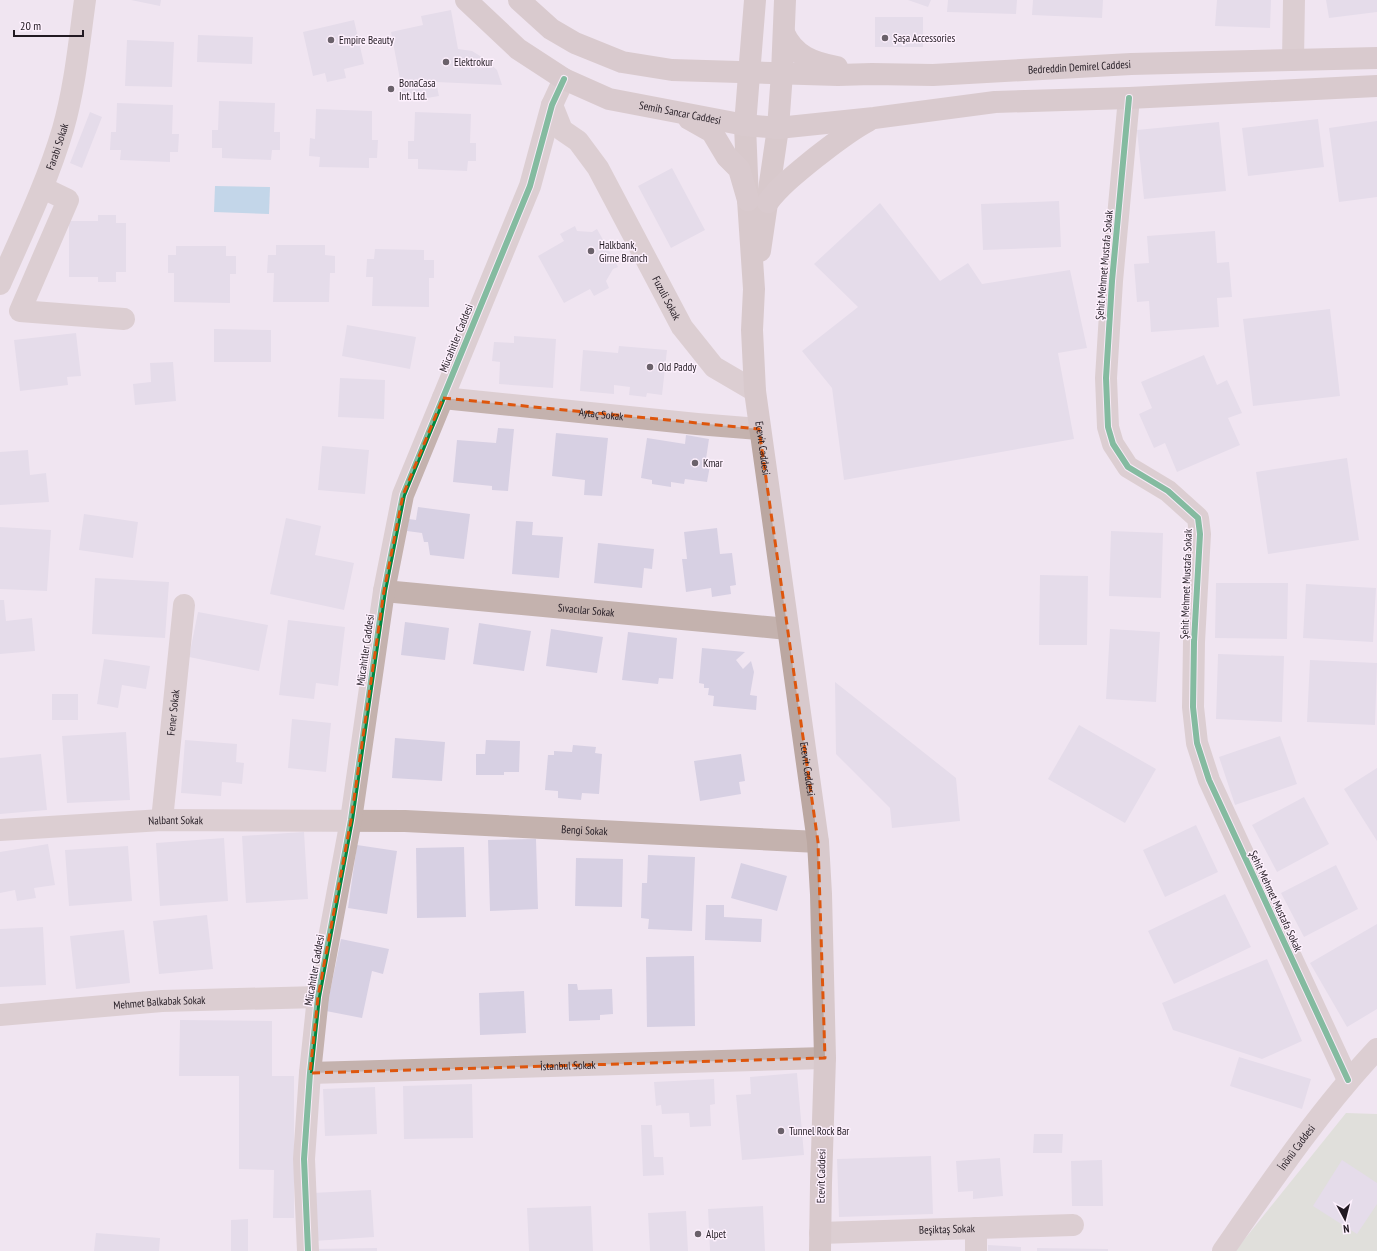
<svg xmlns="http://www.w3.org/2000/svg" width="1377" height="1251" viewBox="0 0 1377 1251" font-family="'PT Sans Narrow',sans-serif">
  <rect width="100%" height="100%" fill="#f0e5f1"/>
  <path fill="#ccd7c2" d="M1346,1113L1377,1114V1251H1235Z"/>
  <path fill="#8dc3df" d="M215,186L270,187L269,214L214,212Z"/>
  <g fill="#d7d0e3">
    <path d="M131,0H161L160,6Z"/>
    <path d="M908,0H931L928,7Z"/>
    <path d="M948,0H1017L1016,14L947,12Z"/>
    <path d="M1033,0H1103L1102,18L1032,15Z"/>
    <path d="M1217,0H1271L1270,28L1215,26Z"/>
    <path d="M1326,0H1377V12L1329,18Z"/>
    <path d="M451,10L458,49L472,51L485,59L497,70L502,85L436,82L439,96L427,98L426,91L403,95L391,32L423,25L421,16Z"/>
    <rect x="875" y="17" width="48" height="30"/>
    <path d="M354,20L364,64L344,69L346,78L327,82L325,73L313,76L303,32Z"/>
    <path d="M198,35L253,37L252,64L197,62Z"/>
    <path d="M127,40L174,42L172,87L125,86Z"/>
    <path d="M219,101L275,103L274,132H280V150H272L271,160L222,158V148H212V130H218Z"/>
    <path d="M117,103L173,105L172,134H179L178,152H170V162L120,160L121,150H110L111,132H116Z"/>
    <path d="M316,109L372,111V140H378L377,158H369V168L319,167L320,157L309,156L310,138L315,139Z"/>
    <path d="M90,112L102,117L82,168L70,163Z"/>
    <path d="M415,112L471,114L470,143H476V161H468L467,171L418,169V159H408V141H414Z"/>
    <path d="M1318,119L1324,167L1248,176L1242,128Z"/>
    <path d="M1377,121V197L1339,202L1329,128Z"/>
    <path d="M1219,122L1226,191L1144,199L1137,130Z"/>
    <path d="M672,168L705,230L671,248L638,186Z"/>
    <path d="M1059,201L1061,247L983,250L981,204Z"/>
    <path d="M880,203L940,281L968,263L982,284L1070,270L1087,348L1058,353L1074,439L844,480L832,388L802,351L858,307L814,264Z"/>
    <path d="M98,215H116V223H126V272H116V282H98V277H69V221H98Z"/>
    <path d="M575,226L577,231L592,232L597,229L618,267L613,269L606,281L609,288L594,296L590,289L564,303L538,256L564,241L560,234Z"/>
    <path d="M1215,231L1217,263L1229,262L1232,297L1217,298L1219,327L1151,332L1149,301L1137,302L1134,264L1149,263L1147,236Z"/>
    <path d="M276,245H325V255L335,256V273H330L329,302H273L274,273H267L268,255H276Z"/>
    <path d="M176,246H226V256H236V274H230V303L174,302V273H168V255H176Z"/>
    <path d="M375,249L424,250V260H434V278H429V307L372,306L373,277H366L367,259H374Z"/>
    <path d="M1330,309L1340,396L1253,406L1243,319Z"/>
    <path d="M347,325L416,337L410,369L342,356Z"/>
    <path d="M214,329L271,330V362H214Z"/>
    <path d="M76,333L81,376L67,377L68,385L20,391L14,340Z"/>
    <path d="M514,336L556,339L553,388L499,384L500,362L492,361L494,342L514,343Z"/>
    <path d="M619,346L667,350L662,395L647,393L646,397L629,395L630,387L614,385V394L580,391L583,350L618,353Z"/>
    <path d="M1204,355L1217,385L1227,380L1242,413L1228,418L1240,445L1177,472L1165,443L1154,448L1139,414L1152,408L1141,382Z"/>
    <path d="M173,362L176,401L135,405L133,384L151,382L150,363Z"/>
    <path d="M340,378L385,380L384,419L338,417Z"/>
    <path d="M498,428L514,429L508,491L492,490V486L453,482L457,440L496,443Z"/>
    <path d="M556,433L608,438L602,496L584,495L585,480L552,476Z"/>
    <path d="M686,435L709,439L706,459L711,460L707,482L685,479L684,484L671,482V487L652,484V480L641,478L647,438L685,444Z"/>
    <path d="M322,446L369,450L365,494L318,490Z"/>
    <path d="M28,450L30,475L46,473L49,502L0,505V452Z"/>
    <path d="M1347,458L1359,540L1268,554L1256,472Z"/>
    <path d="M418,507L470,514L464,559L430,555L428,542H424L422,533L407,531L409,519L416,520Z"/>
    <path d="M84,514L138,522L133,558L79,550Z"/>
    <path d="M286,518L321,526L315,555L354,563L344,610L270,594Z"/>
    <path d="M516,521L533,522L532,535L563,537L559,578L512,574Z"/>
    <path d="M0,527L51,530L47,591L0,589Z"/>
    <path d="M717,528L720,554L732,553L736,585L730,586L731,594L712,597L711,588L686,592L682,559H687L684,532Z"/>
    <path d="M1111,531L1163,533L1161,598L1109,596Z"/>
    <path d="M598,543L654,549L652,569L644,568L642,588L594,583Z"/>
    <path d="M1040,575L1088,576L1087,645H1039Z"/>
    <path d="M95,578L169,582L165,638L92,634Z"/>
    <path d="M1216,583H1288L1287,639L1215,638Z"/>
    <path d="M1306,584L1376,588L1373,642L1303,638Z"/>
    <path d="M0,600H4L6,621L32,618L35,651L0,654Z"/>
    <path d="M198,612L268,625L259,671L189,657Z"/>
    <path d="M288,620L345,627L338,686L316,683L314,699L279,695Z"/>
    <path d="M405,622L449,628L445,660L401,655Z"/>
    <path d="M479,623L531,631L524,671L473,664Z"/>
    <path d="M551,629L603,637L597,673L546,666Z"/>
    <path d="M1110,629L1160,632L1156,702L1106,699Z"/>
    <path d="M628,632L677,638L673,679L659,678L658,684L622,680Z"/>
    <path d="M702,648L745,652L736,660L743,669L751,661L754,672L750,695L757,696L756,710L713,706L714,696L708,695L709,688H704V684L699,683Z"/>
    <path d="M1218,654L1284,656L1282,722L1216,719Z"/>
    <path d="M104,659L150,666L146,689L122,685L118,708L97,704Z"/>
    <path d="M1310,660L1377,663L1375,725L1307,722Z"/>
    <path d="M835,682L956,778L960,821L892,828L890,808L836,754Z"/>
    <rect x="52" y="694" width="26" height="26"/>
    <path d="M292,719L331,723L326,772L288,768Z"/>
    <path d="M1079,725L1156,769L1125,823L1048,779Z"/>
    <path d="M126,732L130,800L67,803L62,736Z"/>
    <path d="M1280,736L1297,784L1235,805L1219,757Z"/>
    <path d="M395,738L445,742L442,781L392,778Z"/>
    <path d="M185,740L237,744L236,762L244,763L242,784L222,782L221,796L181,793Z"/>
    <path d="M486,740L520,741L519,772H504V775H476V754H485Z"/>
    <path d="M573,745L596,747L595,753L602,754L599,794L582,793L581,800L558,798V791L545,790L548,755H554V751L572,752Z"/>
    <path d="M41,754L47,810L0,814V758Z"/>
    <path d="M741,754L745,781L739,782L741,794L700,801L694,761Z"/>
    <path d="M1377,768V841L1344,789Z"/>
    <path d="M1304,797L1329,844L1277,872L1252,825Z"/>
    <path d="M1196,825L1218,872L1165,897L1143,850Z"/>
    <path d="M304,832L308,899L246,903L242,836Z"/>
    <path d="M224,838L228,901L160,906L156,843Z"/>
    <path d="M536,839L538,909L490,911L488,840Z"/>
    <path d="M48,844L55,885L34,888L36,898L17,901L15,890L0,893V852Z"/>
    <path d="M357,845L397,851L387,914L348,908Z"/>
    <path d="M128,846L132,901L69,906L65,850Z"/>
    <path d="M464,847L466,917L417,918L416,848Z"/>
    <path d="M648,855L695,857L692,931L648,929L649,919L641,918L642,883H647Z"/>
    <path d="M576,858L623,859L622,907L575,906Z"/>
    <path d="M741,863L787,876L777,911L731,898Z"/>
    <path d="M1336,865L1358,909L1304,937L1281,893Z"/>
    <path d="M1225,894L1251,947L1174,984L1148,931Z"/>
    <path d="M706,905H724V917L762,919L761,942L705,940Z"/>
    <path d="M207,915L213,969L159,974L153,921Z"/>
    <path d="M1377,924V1009L1347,1027L1310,963Z"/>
    <path d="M43,927L46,985L0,987V929Z"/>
    <path d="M124,930L130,983L76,989L70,936Z"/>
    <path d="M341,939L389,949L383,974L372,971L362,1018L326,1011Z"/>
    <path d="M694,956L695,1026L647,1027L646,957Z"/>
    <path d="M1267,959L1302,1041L1262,1059L1173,1030L1162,1003Z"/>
    <path d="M568,984H577L578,990L612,989L613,1014L600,1015V1020L569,1021Z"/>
    <path d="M524,991L526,1033L480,1035L479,993Z"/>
    <path d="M180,1020L272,1021V1076H294V1218H273L274,1170L239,1169V1076H179Z"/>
    <path d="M1239,1057L1311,1079L1302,1109L1230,1086Z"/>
    <path d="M797,1073L804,1155L742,1160L736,1095L751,1094L750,1077Z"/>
    <path d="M714,1079L715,1104L710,1105L711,1126L690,1127L689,1113L662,1114L661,1105L656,1106L654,1082Z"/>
    <path d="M472,1084L473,1138L404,1139L403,1086Z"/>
    <path d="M375,1087L377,1134L325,1136L323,1089Z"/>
    <path d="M641,1125H652L654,1157H663L664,1175L643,1176Z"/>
    <path d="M1034,1134H1063L1062,1153H1033Z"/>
    <path d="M931,1156L933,1214L839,1217L837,1159Z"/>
    <path d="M1000,1158L1003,1196L973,1199V1191L958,1192L956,1161Z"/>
    <path d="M1102,1160L1103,1206H1072L1071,1161Z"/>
    <path d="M1342,1160L1377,1183V1204L1357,1234L1313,1206Z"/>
    <path d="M371,1190L374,1237L314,1241L312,1193Z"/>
    <path d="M591,1206L593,1251H529L527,1208Z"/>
    <path d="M763,1206L765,1251H710L708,1209Z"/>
    <path d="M686,1211L688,1251H650L648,1213Z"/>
    <path d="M248,1219V1251H231V1220Z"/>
    <path d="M96,1233L160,1238L159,1251H94Z"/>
    <path d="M988,1245L1021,1247V1251H988Z"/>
    <path d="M377,1248V1251H314V1249Z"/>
    <path d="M1037,1248L1108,1249V1251H1037Z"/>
  </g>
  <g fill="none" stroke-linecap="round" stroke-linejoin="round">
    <g stroke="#c4b2ae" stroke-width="22">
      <path d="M1293,60L1294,0"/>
      <path d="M1129,98L1112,281L1106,378L1108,427L1113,444L1128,467L1168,491L1198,518L1200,534L1194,642L1193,707L1197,743L1209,780L1348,1080"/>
      <path id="s1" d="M552,105L562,130L578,141L598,168L682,327L714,367L755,391"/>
      <path d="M43,188L68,200L20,311L124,319"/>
      <path id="s2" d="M0,284C22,234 47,183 63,129C75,87 79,43 85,0"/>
      <path id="s3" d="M443,398L697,424L759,429"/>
      <path id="s4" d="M384,591L788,629"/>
      <path id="s5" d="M162,820L184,605"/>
      <path id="s6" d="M0,830L162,820L405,821L818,842"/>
      <path id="s7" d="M0,1015L162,1001L318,997"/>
      <path id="s8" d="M310,1073L825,1058"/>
      <path id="s9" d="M820,1233L1073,1225"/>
      <path d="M308,1251L304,1159L310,1073L318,997L351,820L384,591L403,495L530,186L552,105L564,79"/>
      <path d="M976,1251V1228"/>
    </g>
    <path stroke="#c4b2ae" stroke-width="22" id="s10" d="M1223,1251C1271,1182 1319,1111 1377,1049"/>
    <g stroke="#bba7a1" stroke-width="22">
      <path id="s11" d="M745,125L748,200L754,289L752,330L755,391L818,842L821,894L825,1058L821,1183L820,1251"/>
      <path d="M760,251L778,128"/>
    </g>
    <g stroke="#bda9a5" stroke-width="22">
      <path id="s12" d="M466,0L518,49L564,79L609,99L745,125L778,128L874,118L995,102L1129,98L1377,86"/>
      <path id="s13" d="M519,0L551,29L575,43L622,62L672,70L838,75L872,74L933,75L1131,64L1377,58"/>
      <path d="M784,33C794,56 814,63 837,67"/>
      <path d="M689,119L712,132L727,157L739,169L748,200"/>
      <path d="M745,125L755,0"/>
      <path d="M778,128L782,73L785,0"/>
      <path d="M768,202C781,185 798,172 815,158C832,145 849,131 868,121"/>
    </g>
    <g stroke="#fdf0fd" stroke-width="8">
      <g id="cycleway">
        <path d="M1129,98L1112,281L1106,378L1108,427L1113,444L1128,467L1168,491L1198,518L1200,534L1194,642L1193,707L1197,743L1209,780L1348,1080"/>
        <path d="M308,1251L304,1159L310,1073L318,997L351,820L384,591L403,495L530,186L552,105L564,79"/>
      </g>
    </g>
    <use href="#cycleway" stroke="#00873e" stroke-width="6"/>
  </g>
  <path d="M0 0H1377V1251H0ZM443,398L759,429L818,842L825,1058L310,1073L318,997L351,820L384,591L403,495Z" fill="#f0e5f1" fill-opacity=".55" fill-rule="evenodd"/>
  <path fill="none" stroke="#de560d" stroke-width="3" stroke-dasharray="8 5" stroke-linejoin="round" d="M443,398L759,429L818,842L825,1058L310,1073L318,997L351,820L384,591L403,495Z"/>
  <g fill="#6a616a" stroke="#fdf0fd" stroke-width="1.5">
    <circle cx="885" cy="38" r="4"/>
    <circle cx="331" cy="40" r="4"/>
    <circle cx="446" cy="62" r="4"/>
    <circle cx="391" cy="89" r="4"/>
    <circle cx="591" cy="251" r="4"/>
    <circle cx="650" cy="367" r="4"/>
    <circle cx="695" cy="463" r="4"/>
    <circle cx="781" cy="1131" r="4"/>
    <circle cx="698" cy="1234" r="4"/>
  </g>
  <g text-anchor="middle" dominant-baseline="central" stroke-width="3" stroke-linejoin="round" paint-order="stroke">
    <g font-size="11" fill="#221a22" stroke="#fdf0fd" text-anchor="start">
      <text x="893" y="38">Şaşa Accessories</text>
      <text x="339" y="40">Empire Beauty</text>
      <text x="454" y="62">Elektrokur</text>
      <text x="399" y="83">BonaCasa<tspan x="399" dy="13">Int. Ltd.</tspan></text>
      <text x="599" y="245">Halkbank,<tspan x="599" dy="13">Girne Branch</tspan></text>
      <text x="658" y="367">Old Paddy</text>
      <text x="703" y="463">Kmar</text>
      <text x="789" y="1131">Tunnel Rock Bar</text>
      <text x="706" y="1234">Alpet</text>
    </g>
    <g font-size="11" fill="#221a22" stroke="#fdf0fd">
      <text stroke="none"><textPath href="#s13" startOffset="580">Bedreddin Demirel Caddesi</textPath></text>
      <text stroke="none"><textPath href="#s12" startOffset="248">Semih Sancar Caddesi</textPath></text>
      <text stroke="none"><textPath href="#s2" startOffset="149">Farabi Sokak</textPath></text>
      <text transform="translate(1104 265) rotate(-85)">Şehit Mehmet Mustafa Sokak</text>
      <text stroke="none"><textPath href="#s1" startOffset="227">Fuzuli Sokak</textPath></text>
      <text transform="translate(456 338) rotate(-68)">Mücahitler Caddesi</text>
      <text stroke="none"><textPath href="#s3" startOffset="159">Aytaç Sokak</textPath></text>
      <text stroke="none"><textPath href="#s11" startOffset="324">Ecevit Caddesi</textPath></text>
      <text transform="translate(1186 584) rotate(-88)">Şehit Mehmet Mustafa Sokak</text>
      <text stroke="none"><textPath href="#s4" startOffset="203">Sıvacılar Sokak</textPath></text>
      <text transform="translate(365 650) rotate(-82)">Mücahitler Caddesi</text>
      <text stroke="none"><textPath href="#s5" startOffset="108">Fener Sokak</textPath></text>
      <text stroke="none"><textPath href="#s11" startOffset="648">Ecevit Caddesi</textPath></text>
      <text stroke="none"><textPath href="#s6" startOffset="176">Nalbant Sokak</textPath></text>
      <text stroke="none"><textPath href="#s6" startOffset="585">Bengi Sokak</textPath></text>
      <text transform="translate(1276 901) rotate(65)">Şehit Mehmet Mustafa Sokak</text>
      <text transform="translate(314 970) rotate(-80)">Mücahitler Caddesi</text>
      <text stroke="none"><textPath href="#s7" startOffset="160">Mehmet Balkabak Sokak</textPath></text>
      <text stroke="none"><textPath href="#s8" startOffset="258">İstanbul Sokak</textPath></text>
      <text stroke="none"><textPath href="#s10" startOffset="127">İnönü Caddesi</textPath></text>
      <text transform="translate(821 1176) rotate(-89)">Ecevit Caddesi</text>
      <text stroke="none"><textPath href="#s9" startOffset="127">Beşiktaş Sokak</textPath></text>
    </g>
  </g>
  <g transform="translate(1345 1219) rotate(173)" stroke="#fdf0fd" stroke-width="3" paint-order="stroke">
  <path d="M0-3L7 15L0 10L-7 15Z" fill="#221a22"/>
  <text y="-6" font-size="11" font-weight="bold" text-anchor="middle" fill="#221a22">N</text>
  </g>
  <path d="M14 30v6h69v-6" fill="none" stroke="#221a22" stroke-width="2"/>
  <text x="20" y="30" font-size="12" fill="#221a22" stroke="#fdf0fd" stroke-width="3" paint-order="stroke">20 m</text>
</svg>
